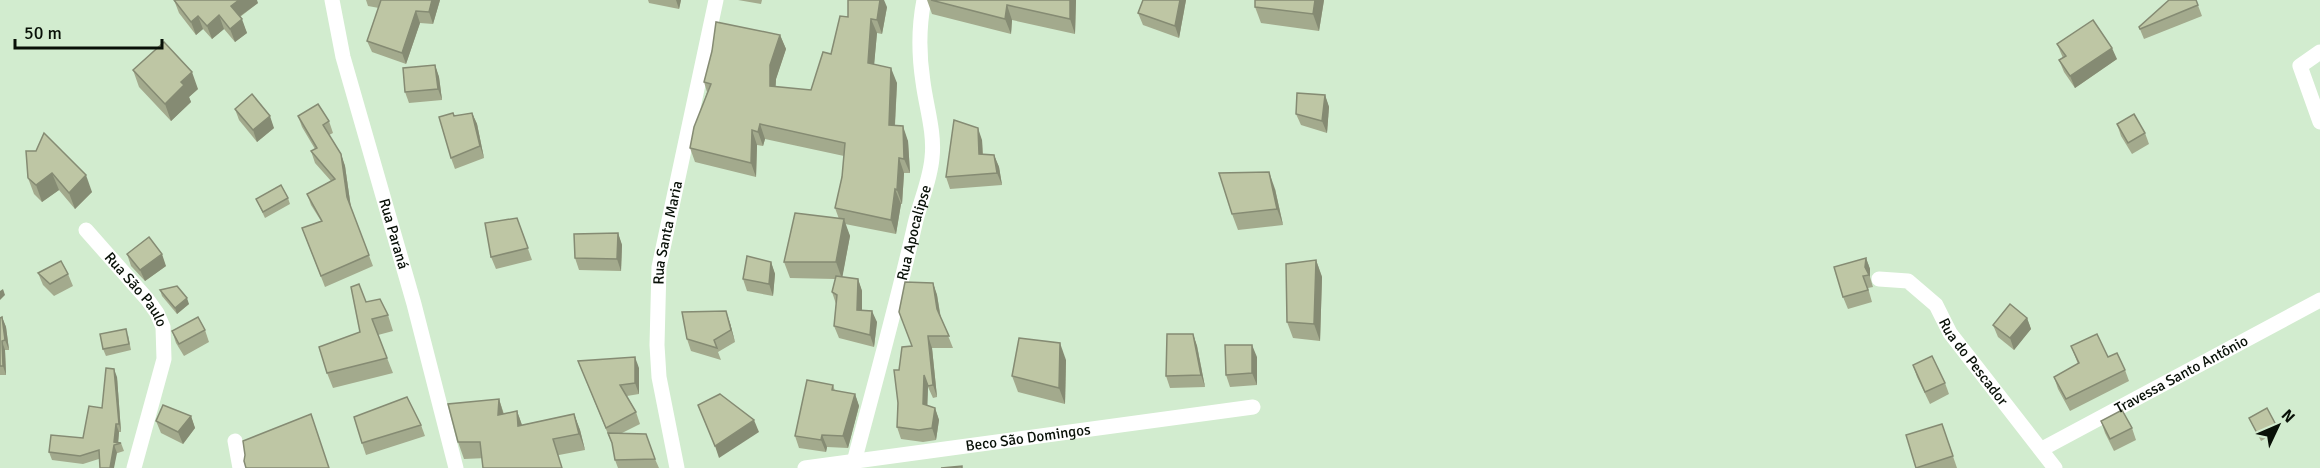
<svg xmlns="http://www.w3.org/2000/svg" width="2320" height="468" viewBox="0 0 2320 468" font-family="Signika,sans-serif">
  <rect width="100%" height="100%" fill="#d2eccf"/>
  <g fill="none" stroke-linecap="round" stroke-linejoin="round">
    <g stroke="#fff" stroke-width="15">
      <path id="s1" d="M332,0L343,57L414,304L456,468"/>
      <path d="M2320,52L2300,66L2320,122"/>
      <path id="s2" d="M86,230L147,299L157,313L163,327L164,359L134,468"/>
      <path id="s3" d="M1879,279L1908,281L1936,305L1950,333L2055,468"/>
      <path d="M235,441L240,468"/>
      <path id="s4" d="M2042,449L2320,300"/>
      <path id="s5" d="M854,462C875,383 897,304 915,224C920,202 930,181 932,158C935,133 926,106 923,82C919,56 919,25 924,0"/>
      <path id="s6" d="M677,468L659,377L657,345L659,267L716,0"/>
      <path id="s7" d="M805,468L1253,407"/>
    </g>
  </g>
  <g fill="#a3aa8d">
    <path d="M174,0L258,3L240,17L247,33L235,42L224,29L212,39L203,29L196,35L179,13Z"/>
    <path d="M366,0H440L433,24L420,23L406,64L372,52L367,41L379,8L368,6Z"/>
    <path d="M648,0H681L679,9L649,3Z"/>
    <path d="M738,0H762L761,4Z"/>
    <path d="M927,0H1076L1075,34L1012,20L1011,34L932,14Z"/>
    <path d="M1143,0H1186L1179,38L1143,25L1138,13Z"/>
    <path d="M1324,0L1319,31L1261,23L1255,7Z"/>
    <path d="M2196,0L2202,16L2144,39L2139,27Z"/>
    <path d="M887,7L882,34L877,33L874,64L897,83L895,126L908,141L910,173H904L902,204H901L896,234L845,224L850,236L842,277L858,279L862,291V310L877,322L874,347L839,338L834,326L836,304L832,292L835,279L790,278L784,262L839,219L835,208L842,177L844,156L765,139L763,146L757,145L756,177L695,162L690,148L707,92L704,82L780,35L786,49L776,79L775,87L811,90L831,54L848,17Z"/>
    <path d="M2057,44L2117,59L2075,88L2064,72L2059,60L2063,58Z"/>
    <path d="M435,65L439,77L442,100L409,103L405,92Z"/>
    <path d="M133,70L198,89L189,97L191,102L171,121L139,87Z"/>
    <path d="M1325,95L1329,107L1327,133L1301,125L1296,114Z"/>
    <path d="M235,109L274,128L257,142L239,120Z"/>
    <path d="M472,113L477,124L484,158L455,169L451,158L454,116Z"/>
    <path d="M298,116L329,121L333,133L329,135L341,154L345,166L351,208L373,266L325,287L302,228L321,221L311,205L307,194L331,181L315,163L311,151L315,149L302,127Z"/>
    <path d="M2117,124L2145,133L2149,144L2132,154L2121,136Z"/>
    <path d="M982,140L983,154L994,155L999,167L1002,185L950,189L946,177Z"/>
    <path d="M26,151L92,192L75,209L59,190L42,202L34,194L28,178Z"/>
    <path d="M1275,189L1283,225L1238,230L1232,214Z"/>
    <path d="M288,198L290,204L265,218L256,199Z"/>
    <path d="M517,218L532,260L496,269L491,257Z"/>
    <path d="M618,233L622,245L621,271L579,270L575,258Z"/>
    <path d="M127,254L166,266L145,281L131,266Z"/>
    <path d="M1866,258L1870,269V277L1873,287L1868,288L1872,302L1848,309L1843,297Z"/>
    <path d="M1316,260L1322,277L1320,341L1293,338L1287,322Z"/>
    <path d="M771,262L775,274L773,296L747,291L743,279Z"/>
    <path d="M38,273L68,274L73,286L54,296L43,285Z"/>
    <path d="M933,283L937,295L941,318L953,348H932L937,397L933,398L928,387L927,406L935,408L939,420L936,440L923,442L901,439L897,427L899,370L912,346Z"/>
    <path d="M160,290L189,304L177,314L162,296Z"/>
    <path d="M366,302L388,315L393,331L378,335L393,373L333,388L327,373L360,332Z"/>
    <path d="M2,317L6,327L9,350H5L6,375H0V318Z"/>
    <path d="M2027,318L2031,329L2014,350L1998,337L1993,325Z"/>
    <path d="M730,323L735,342L718,352L721,360L691,351L687,339Z"/>
    <path d="M205,330L209,342L184,356L176,343L172,331Z"/>
    <path d="M1193,334L1197,346L1205,387L1170,388L1166,376Z"/>
    <path d="M128,335L131,350L106,356L103,349Z"/>
    <path d="M2071,346L2108,357L2125,370L2129,381L2070,411L2058,389L2054,377L2078,364Z"/>
    <path d="M1257,357V385L1230,387L1226,375Z"/>
    <path d="M1066,360L1065,404L1018,392L1012,376Z"/>
    <path d="M578,361L639,368V394L627,396L636,412L640,424L622,433L655,459L659,468H618L615,460L613,445L610,439Z"/>
    <path d="M1913,365L1945,383L1949,394L1930,404L1917,377Z"/>
    <path d="M117,377L121,432H119L118,443H121L124,451L83,464L52,460L49,452L83,438L102,408Z"/>
    <path d="M833,385L835,391L855,394L859,406L848,448L827,447L826,452L799,448L795,436Z"/>
    <path d="M499,399L504,414L517,411L522,425L574,414L580,430L585,450L559,455L464,459L458,442Z"/>
    <path d="M191,416L195,428L183,444L161,433L156,421Z"/>
    <path d="M2249,418L2276,425L2279,431L2261,441Z"/>
    <path d="M2101,421L2132,428L2136,440L2114,451L2105,433Z"/>
    <path d="M421,425L425,436L366,455L362,443Z"/>
    <path d="M1946,436L1957,468H1916Z"/>
  </g>
  <g fill="#858b73">
    <path d="M239,0H257L258,3L236,19L231,6Z"/>
    <path d="M432,0H440L433,24L429,12Z"/>
    <path d="M676,0H681L679,9Z"/>
    <path d="M880,0H884L887,7L882,34L877,20Z"/>
    <path d="M1070,0H1076L1075,34L1070,19Z"/>
    <path d="M1180,0H1186L1179,38L1175,26Z"/>
    <path d="M1315,0H1324L1319,31L1313,14Z"/>
    <path d="M1007,5L1012,20L1011,34L1005,19Z"/>
    <path d="M416,11L420,23L406,64L402,53Z"/>
    <path d="M219,15L224,29L212,39L207,26Z"/>
    <path d="M198,16L203,29L196,35L191,22Z"/>
    <path d="M242,19L247,33L235,42L230,29Z"/>
    <path d="M871,19L877,33L873,77L868,63Z"/>
    <path d="M780,35L786,49L776,79L775,101L770,86V65Z"/>
    <path d="M2112,48L2117,59L2075,88L2070,76Z"/>
    <path d="M435,65L439,77L442,100L438,89Z"/>
    <path d="M891,68L897,83L894,139L889,125Z"/>
    <path d="M192,72L198,89L189,97L191,102L171,121L165,104L181,82Z"/>
    <path d="M1325,95L1329,107L1327,133L1322,121Z"/>
    <path d="M472,113L477,124L484,158L480,146Z"/>
    <path d="M270,116L274,128L257,142L253,130Z"/>
    <path d="M760,124L765,139L763,146L758,132Z"/>
    <path d="M903,126L908,141L910,173L904,159Z"/>
    <path d="M978,128L982,140L983,166L979,154Z"/>
    <path d="M752,130L757,145L756,177L751,163Z"/>
    <path d="M341,154L345,166L351,208L347,197Z"/>
    <path d="M994,155L999,167L1002,185L997,173Z"/>
    <path d="M899,158L904,173L902,204L897,190Z"/>
    <path d="M1269,172L1275,189L1283,225L1277,209Z"/>
    <path d="M52,173L59,190L42,202L36,185Z"/>
    <path d="M86,175L92,192L75,209L69,193Z"/>
    <path d="M895,189L901,204L896,234L891,220Z"/>
    <path d="M844,219L850,236L842,279L836,262Z"/>
    <path d="M618,233L622,245L621,271L617,259Z"/>
    <path d="M162,254L166,266L145,281L140,270Z"/>
    <path d="M1866,258L1870,269V277L1865,267Z"/>
    <path d="M1316,260L1322,277L1320,341L1314,324Z"/>
    <path d="M771,262L775,274L773,296L769,284Z"/>
    <path d="M858,279L862,291V322L857,310Z"/>
    <path d="M933,283L937,295L941,321L937,309Z"/>
    <path d="M3,289L5,295L0,300V291Z"/>
    <path d="M187,298L189,304L177,314L175,308Z"/>
    <path d="M726,311L730,323L735,342L731,330Z"/>
    <path d="M872,311L877,322L874,347L870,335Z"/>
    <path d="M2,317L6,327L9,350L5,340Z"/>
    <path d="M2027,318L2031,329L2014,350L2010,338Z"/>
    <path d="M1193,334L1197,346L1205,387L1201,375Z"/>
    <path d="M928,336L932,348L937,397L933,385Z"/>
    <path d="M2,341L5,350L6,375L3,366Z"/>
    <path d="M1060,343L1066,360L1065,404L1059,388Z"/>
    <path d="M1252,345L1257,357V385L1252,373Z"/>
    <path d="M635,357L639,368V394L635,383Z"/>
    <path d="M114,369L117,377L121,432L119,424Z"/>
    <path d="M924,375L928,387L927,416L923,404Z"/>
    <path d="M855,394L859,406L848,448L843,436Z"/>
    <path d="M499,399L504,416L498,415Z"/>
    <path d="M935,408L939,420L936,440L932,428Z"/>
    <path d="M517,411L523,428L518,426Z"/>
    <path d="M574,414L580,430L585,450L579,434Z"/>
    <path d="M191,416L195,428L183,444L178,432Z"/>
    <path d="M754,420L759,432L719,458L715,446Z"/>
    <path d="M116,424L119,432L118,444L114,442Z"/>
    <path d="M822,435L827,447L826,452L821,440Z"/>
    <path d="M114,445L117,453L114,468H110Z"/>
  </g>
  <g fill="#bec6a4" stroke="#858b73" stroke-width="1.5">
    <path d="M174,0H239L231,6L242,19L230,29L219,15L207,26L198,16L191,22Z"/>
    <path d="M381,0H432L429,12L416,11L402,53L367,41Z"/>
    <path d="M848,0H880L877,20L871,19L868,63L891,68L889,125L903,126L904,159L899,158L897,190L895,189L891,220L835,208L842,177L845,143L760,124L758,132L752,130L751,163L690,148L694,127L711,84L704,82L712,51L716,22L780,35L770,65V86L811,90L823,52L831,54L840,16L848,17Z"/>
    <path d="M931,0H1070V19L1007,5L1005,19Z"/>
    <path d="M1143,0H1180L1175,26L1138,13Z"/>
    <path d="M1255,0H1315L1313,14L1255,7Z"/>
    <path d="M2169,0H2196L2198,5L2140,29L2139,27Z"/>
    <path d="M2093,20L2112,48L2070,76L2059,60L2066,56L2057,44Z"/>
    <path d="M164,42L192,72L181,82L184,85L165,104L133,70Z"/>
    <path d="M435,65L438,89L405,92L403,68Z"/>
    <path d="M1297,93L1325,95L1322,121L1296,114Z"/>
    <path d="M252,94L270,116L253,130L235,109Z"/>
    <path d="M318,104L329,121L323,125L341,154L347,197L369,255L321,276L302,228L322,221L307,194L335,179L311,151L317,148L298,116Z"/>
    <path d="M453,113L454,116L472,113L480,146L451,158L439,117Z"/>
    <path d="M2134,114L2145,133L2128,143L2117,124Z"/>
    <path d="M954,120L978,128L979,154L994,155L997,173L946,177Z"/>
    <path d="M44,133L86,175L69,193L52,173L36,185L28,178L26,151H36Z"/>
    <path d="M1269,172L1277,209L1232,214L1219,173Z"/>
    <path d="M281,185L288,198L263,212L256,199Z"/>
    <path d="M795,213L844,219L836,262H784Z"/>
    <path d="M517,218L528,248L491,257L485,223Z"/>
    <path d="M618,233L617,259L575,258L574,234Z"/>
    <path d="M149,237L162,254L140,270L127,254Z"/>
    <path d="M747,256L771,262L769,284L743,279Z"/>
    <path d="M1866,258L1865,267L1869,275L1863,276L1868,290L1843,297L1834,267Z"/>
    <path d="M1316,260L1314,324L1287,322L1286,264Z"/>
    <path d="M61,261L68,274L50,284L38,273Z"/>
    <path d="M836,276L858,279L857,310L872,311L870,335L834,326L837,295L832,292Z"/>
    <path d="M905,282L933,283L937,309L949,336H928L933,385L928,386L924,375L923,404L935,408L932,428L919,430L897,427L898,403L894,370H899L902,347L912,346L899,312Z"/>
    <path d="M359,284L366,302L380,299L388,315L372,319L387,358L327,373L319,347L360,332L351,287Z"/>
    <path d="M177,286L187,298L175,308L160,290Z"/>
    <path d="M2010,304L2027,318L2010,338L1993,325Z"/>
    <path d="M726,311L731,330L714,340L717,348L687,339L682,312Z"/>
    <path d="M2,317L5,340L2,341L3,366H0V318Z"/>
    <path d="M198,317L205,330L179,344L172,331Z"/>
    <path d="M126,329L129,344L103,349L100,334Z"/>
    <path d="M1167,334H1193L1201,375L1166,376Z"/>
    <path d="M2097,334L2108,357L2117,353L2125,370L2066,399L2054,377L2079,363L2071,346Z"/>
    <path d="M1019,338L1060,343L1059,388L1012,376Z"/>
    <path d="M1225,345H1252V373L1226,375Z"/>
    <path d="M1932,356L1945,383L1925,392L1913,365Z"/>
    <path d="M635,357V383L620,385L636,412L606,428L578,361Z"/>
    <path d="M106,368L114,369L119,424H116L114,442L121,443L114,445L110,468H100L99,450L80,456L49,452L51,435L83,438L89,406L102,408Z"/>
    <path d="M807,380L833,385L832,390L855,394L843,436L822,435L821,440L795,436Z"/>
    <path d="M720,394L754,420L715,446L698,405Z"/>
    <path d="M407,397L421,425L362,443L354,417Z"/>
    <path d="M499,399L498,415L517,411L518,426L574,414L579,434L553,439L562,468H483L480,442H458L448,404Z"/>
    <path d="M163,405L191,416L178,432L156,421Z"/>
    <path d="M2267,408L2276,425L2258,435L2249,418Z"/>
    <path d="M2122,410L2132,428L2110,439L2101,421Z"/>
    <path d="M311,414L329,468H246L244,461L245,455L243,441Z"/>
    <path d="M1942,424L1953,456L1916,468L1906,435Z"/>
    <path d="M608,433L646,434L655,459L615,460L612,443Z"/>
    <path d="M962,466V468H941Z"/>
  </g>
  <g text-anchor="middle" dominant-baseline="central" stroke-width="5" stroke-linejoin="round" paint-order="stroke">
    <g font-size="15" fill="#081007" stroke="#d2eccf">
      <text stroke="none"><textPath href="#s6" startOffset="238">Rua Santa Maria</textPath></text>
      <text stroke="none"><textPath href="#s5" startOffset="237">Rua Apocalipse</textPath></text>
      <text stroke="none"><textPath href="#s1" startOffset="242">Rua Paraná</textPath></text>
      <text stroke="none"><textPath href="#s2" startOffset="78">Rua São Paulo</textPath></text>
      <text stroke="none"><textPath href="#s3" startOffset="134">Rua do Pescador</textPath></text>
      <text stroke="none"><textPath href="#s4" startOffset="158">Travessa Santo Antônio</textPath></text>
      <text stroke="none"><textPath href="#s7" startOffset="225">Beco São Domingos</textPath></text>
    </g>
  </g>
  <g transform="translate(2278 426) rotate(46)" stroke="#d2eccf" stroke-width="4.5" paint-order="stroke">
  <path d="M0-4.5L10 22L0 15L-10 22Z" fill="#081007"/>
  <text y="-9" font-size="16" font-weight="bold" text-anchor="middle" fill="#081007">N</text>
  </g>
  <path d="M15 39v9h147v-9" fill="none" stroke="#081007" stroke-width="3"/>
  <text x="24" y="39" font-size="18" fill="#081007" stroke="#d2eccf" stroke-width="4.5" paint-order="stroke">50 m</text>
</svg>
